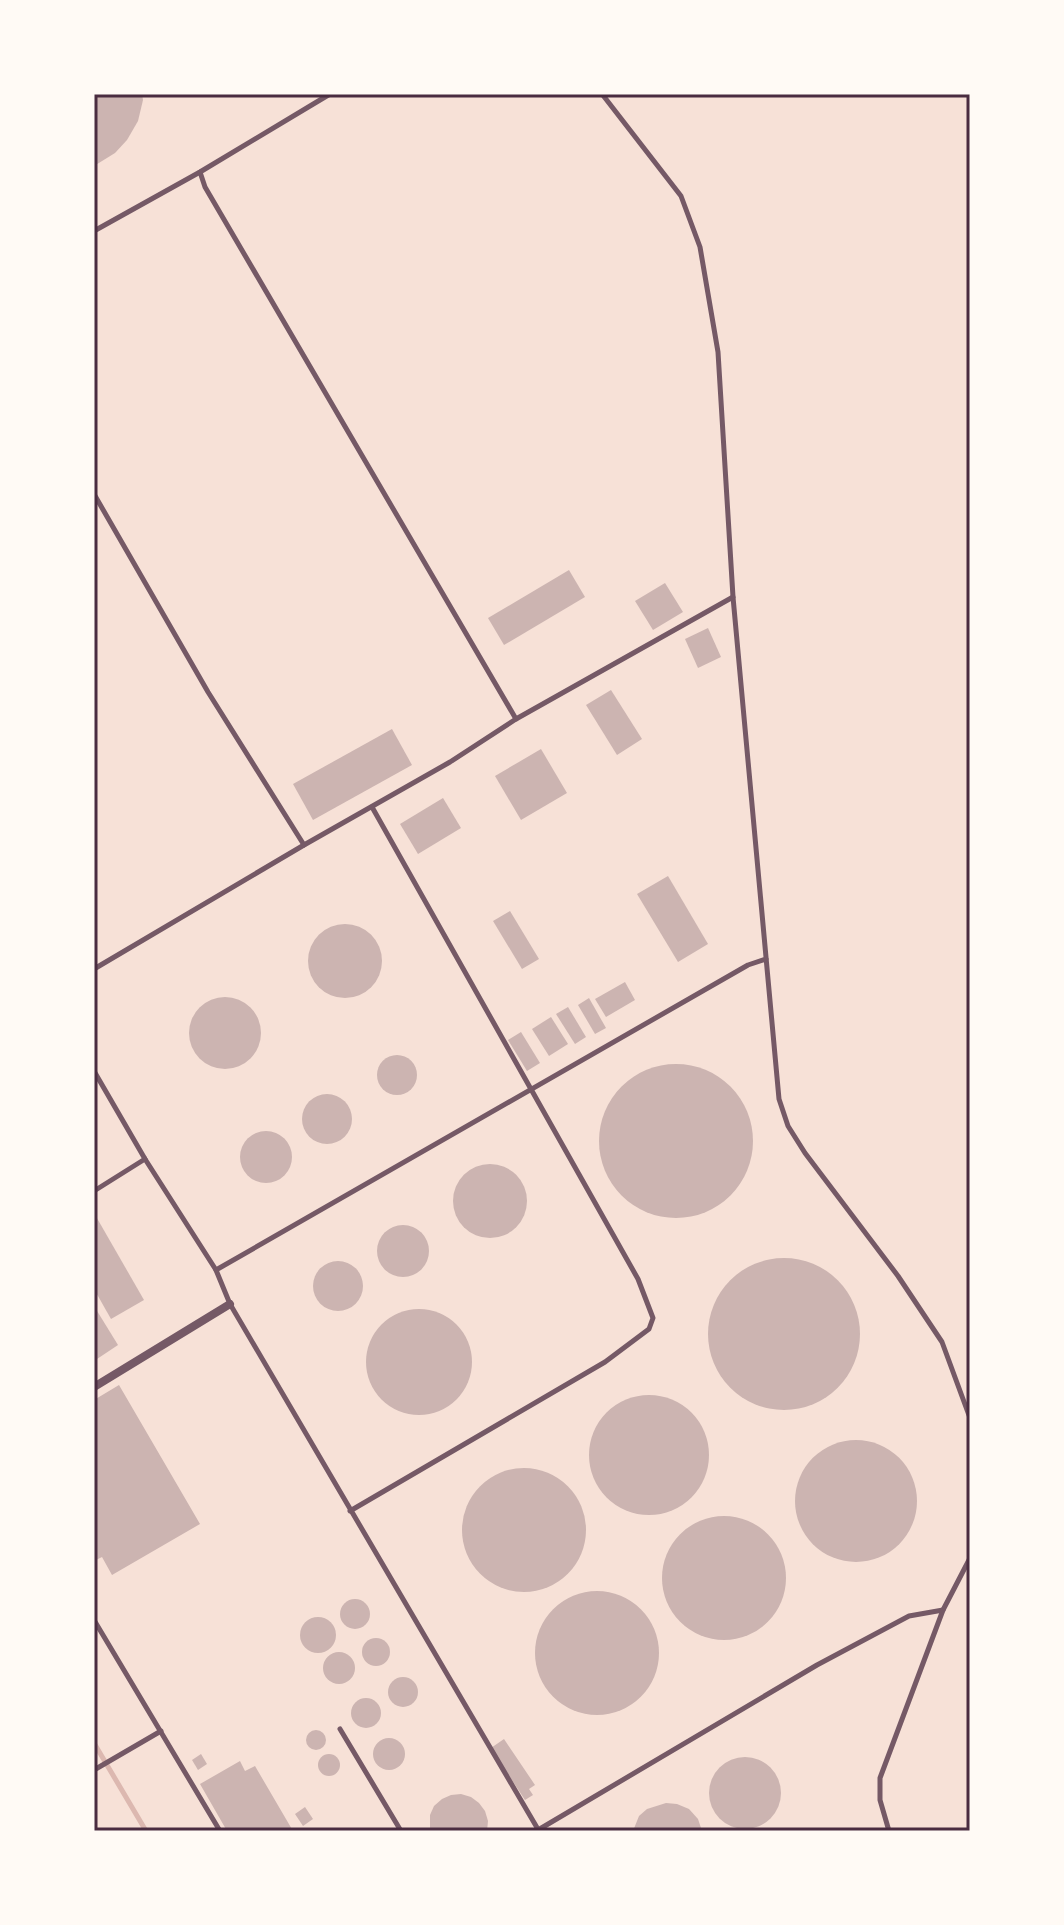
<svg xmlns="http://www.w3.org/2000/svg" width="1064" height="1925" viewBox="0 0 1064 1925" font-family="'Varela Round',sans-serif">
  <rect width="100%" height="100%" fill="#f7e1d7"/>
  <g fill="none" stroke-linecap="round" stroke-linejoin="round">
    <path stroke="#dcb8b0" stroke-width="5" d="M94,1743L146,1831"/>
  </g>
  <g fill="#ccb4b1">
    <path d="M94,94H142L143,100L138,121L127,140L115,153L94,166Z"/>
    <path d="M569,570L585,597L504,645L488,618Z"/>
    <path d="M665,583L683,612L653,630L635,601Z"/>
    <path d="M708,628L721,657L698,668L685,639Z"/>
    <path d="M611,690L642,739L617,755L586,705Z"/>
    <path d="M392,729L412,765L313,820L293,784Z"/>
    <path d="M541,749L567,793L521,820L495,776Z"/>
    <path d="M443,798L461,828L418,854L400,824Z"/>
    <path d="M668,876L708,944L678,962L637,894Z"/>
    <path d="M510,911L539,959L522,969L493,921Z"/>
    <circle cx="345" cy="961" r="37"/>
    <path d="M625,982L635,1000L606,1017L595,999Z"/>
    <circle cx="225" cy="1033" r="36"/>
    <path d="M589,998L606,1028L595,1034L578,1005Z"/>
    <path d="M568,1007L586,1037L575,1044L556,1014Z"/>
    <path d="M551,1017L568,1044L549,1056L532,1029Z"/>
    <path d="M521,1032L540,1063L527,1071L508,1040Z"/>
    <circle cx="397" cy="1075" r="20"/>
    <circle cx="676" cy="1141" r="77"/>
    <circle cx="327" cy="1119" r="25"/>
    <circle cx="266" cy="1157" r="26"/>
    <circle cx="490" cy="1201" r="37"/>
    <path d="M94,1213L144,1300L111,1319L94,1289Z"/>
    <circle cx="403" cy="1251" r="26"/>
    <circle cx="784" cy="1334" r="76"/>
    <circle cx="338" cy="1286" r="25"/>
    <path d="M94,1306L118,1345L94,1361Z"/>
    <circle cx="419" cy="1362" r="53"/>
    <path d="M119,1385L200,1524L112,1575L102,1557L94,1561V1400Z"/>
    <circle cx="649" cy="1455" r="60"/>
    <circle cx="856" cy="1501" r="61"/>
    <circle cx="524" cy="1530" r="62"/>
    <circle cx="724" cy="1578" r="62"/>
    <circle cx="597" cy="1653" r="62"/>
    <circle cx="355" cy="1614" r="15"/>
    <circle cx="318" cy="1635" r="18"/>
    <circle cx="376" cy="1652" r="14"/>
    <circle cx="339" cy="1668" r="16"/>
    <circle cx="403" cy="1692" r="15"/>
    <circle cx="366" cy="1713" r="15"/>
    <circle cx="316" cy="1740" r="10"/>
    <circle cx="389" cy="1754" r="16"/>
    <path d="M504,1739L535,1785L529,1789L533,1795L525,1800L491,1748Z"/>
    <path d="M201,1754L207,1764L198,1770L192,1760Z"/>
    <circle cx="329" cy="1765" r="11"/>
    <circle cx="745" cy="1793" r="36"/>
    <path d="M240,1761L245,1771L255,1766L293,1831H227L200,1784Z"/>
    <path d="M461,1794L471,1797L479,1803L485,1811L488,1821L487,1831H430V1815L434,1806L442,1799L451,1795Z"/>
    <path d="M666,1803L677,1804L689,1809L698,1819L702,1831H633L639,1816L647,1809Z"/>
    <path d="M305,1807L313,1819L303,1826L295,1814Z"/>
  </g>
  <g fill="none" stroke-linecap="round" stroke-linejoin="round">
    <g stroke="#755966" stroke-width="5">
      <path d="M602,94L681,196L700,247L718,352L733,597L779,1099L788,1126L805,1153L898,1276L942,1342L970,1418"/>
      <path d="M200,172L205,187L516,719"/>
      <path d="M94,231L200,172L330,94"/>
      <path d="M94,494L208,692L304,845"/>
      <path d="M94,969L304,845L450,762L516,719L733,597"/>
      <path d="M94,1071L145,1159L216,1270L230,1304L539,1831"/>
      <path d="M94,1191L145,1159"/>
      <path d="M216,1270L748,965L766,959"/>
      <path d="M350,1511L605,1362L649,1329L653,1318L638,1279L372,807"/>
      <path d="M94,1620L220,1831"/>
      <path d="M340,1729L401,1831"/>
      <path d="M94,1770L161,1731"/>
      <path d="M538,1830L817,1665L909,1616L943,1610"/>
      <path d="M889,1831L880,1800V1778L943,1610L970,1558"/>
    </g>
    <path stroke="#755966" stroke-width="8" d="M94,1387L230,1304"/>
  </g>
  <rect width="1064" height="1925" fill="none" stroke="#fffaf5" stroke-width="192"/>
  <rect x="96" y="96" width="872" height="1733" fill="none" stroke="#4a2c40" stroke-width="3"/>
</svg>
